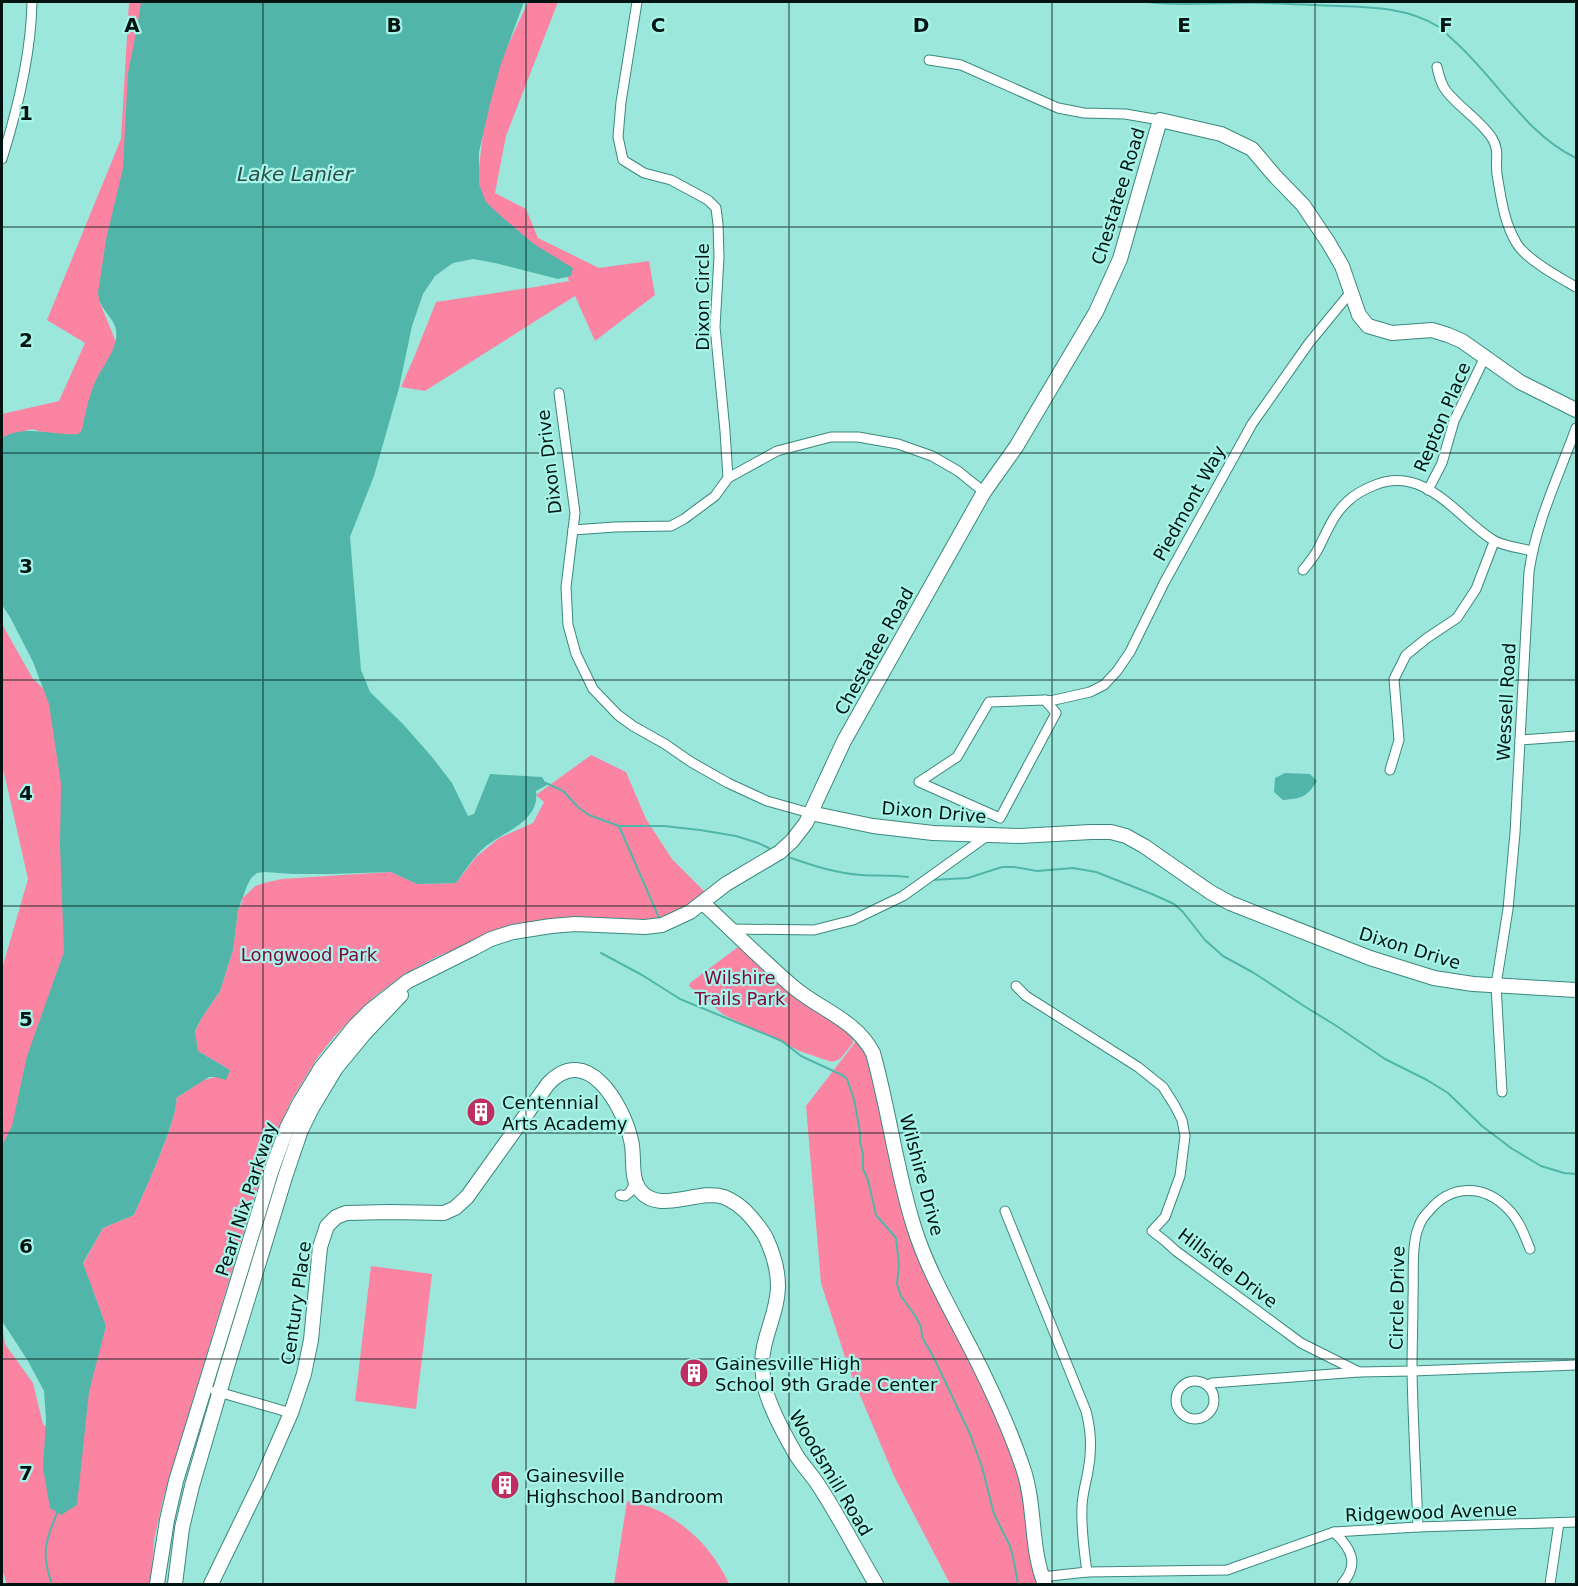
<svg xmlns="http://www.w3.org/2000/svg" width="1578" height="1586" viewBox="0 0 1578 1586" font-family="'DejaVu Sans',sans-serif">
  <rect width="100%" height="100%" fill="#9be7dc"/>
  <g fill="#fb84a3">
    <path d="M129,2H158L100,303L116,342L83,445L32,429L2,438V414L59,401L85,343L47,320L121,139Z"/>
    <path d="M528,2H558L506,136L495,193L526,209L538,238L599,268L649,261L655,295L595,341L575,296L425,391L401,387L415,355L436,302L535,287L569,281L562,264L488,214L477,186L483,132L496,71Z"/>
    <path d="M2,624L33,679L66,709L77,893L61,994L2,1190V969L28,879L2,764Z"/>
    <path d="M591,755L626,772L646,819L672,859L705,892C688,906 673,915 652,922L488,936L436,957L403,975L375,996L350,1020L333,1038L318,1057L292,1099L274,1138L254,1198L163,1499L154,1540L151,1584H7L2,1569V1324L5,1344L33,1383L43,1424L70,1453L106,1326L83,1264L103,1228L134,1215C143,1195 180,1114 176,1098L204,1080L215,1077L230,1070L198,1051L195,1032L201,1019L220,991L233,950L238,910L243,900L221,890L222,887L244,897L255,886L268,882L282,879L358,874L391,872L417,884L456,883L476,857L499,838L533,823L544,802L536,795Z"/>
    <path d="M742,944L852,1034L853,1043L840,1059L832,1062L802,1052L724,1015L689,986L690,983Z"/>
    <path d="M863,1032L905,1193L944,1299L1018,1445L1047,1584H950L894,1476L849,1369L821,1283L806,1106Z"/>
    <path d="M371,1266L432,1274L416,1409L355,1401Z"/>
    <path d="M627,1501C634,1503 643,1505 650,1507C685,1521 714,1550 729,1584H614Z"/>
  </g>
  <g fill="#51b6a9">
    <path d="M141,2H524L501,64L490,104L479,152V184L486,202L502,217L534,244L573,268L571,276L558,279L495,263L473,259L453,263L435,276L423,294L412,326L399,388L374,476L350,537L361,670L370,692L403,724L432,757L452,783L468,816L474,814L490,774L542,777L547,785L536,791C540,821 505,831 486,846C474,856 465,871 456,883L417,884L391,872L331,874H293L265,872L257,873L251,878L247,886L238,910L233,950L220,991L201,1019L195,1031L198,1051L230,1070L226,1080L215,1077H209L176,1098C180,1114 143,1195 134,1215L103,1228L83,1263L106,1326L89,1392L77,1505L61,1515L50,1508L43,1468L46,1420L44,1391L28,1361L2,1321V1146L12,1126L27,1056L64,952L60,845L61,784L49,704L33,662L10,617L2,605V438C26,424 51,436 78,434L82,430C85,415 88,399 94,385C100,368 119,350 116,330C113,315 99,310 98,293L106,240L123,168L128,73L138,23Z"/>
    <path d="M1285,773L1310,774L1317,781C1306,798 1302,798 1283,800L1274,792L1275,778Z"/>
  </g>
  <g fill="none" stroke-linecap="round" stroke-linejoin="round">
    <g stroke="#51b6a9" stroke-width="2">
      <path d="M1147,2C1177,6 1207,3 1238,3C1271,2 1304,5 1338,6C1372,7 1409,8 1439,27C1444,31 1448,35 1452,39C1495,76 1524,133 1576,158"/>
      <path d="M546,783L563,791L579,808L589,815L619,826H664L700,830L736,836L758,843L769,848"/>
      <path d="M619,826L660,920"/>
      <path d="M791,858C814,866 836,873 861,875C877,876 892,875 908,877"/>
      <path d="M932,880L968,878L1002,867H1014L1037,871L1073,868L1096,872L1152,894L1174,904L1183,912L1205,940L1223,956L1254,973L1304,1006L1335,1025L1385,1059L1427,1080L1448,1093L1482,1126L1511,1148L1541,1166L1564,1173L1576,1174"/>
      <path d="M601,953L642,975L680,999L782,1041L801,1056L842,1075L847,1079L854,1099L860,1132V1142L863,1154V1169L868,1180L876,1215L896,1238L899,1266L897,1284L901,1296L916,1317L921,1327L922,1337L934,1358L970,1434L982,1467L994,1514L1010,1546L1013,1557L1018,1584"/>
      <path d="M52,1584C41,1554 45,1542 57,1513"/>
    </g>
    <g stroke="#3b887e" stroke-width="11">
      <g id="street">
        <path d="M929,60L961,65L1058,108L1084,113L1125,114L1160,120"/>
        <path d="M1437,67C1439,76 1441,85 1447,92C1461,109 1480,120 1492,138C1500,151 1495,160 1497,174C1501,198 1504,223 1517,244C1527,260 1560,278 1576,287"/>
        <path d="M2,159C18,108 31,55 32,2"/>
        <path d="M559,393L575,513L566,587L568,625L576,654L593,689L618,715L633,726L665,744L691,762L728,783L767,801L810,813"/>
        <path d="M728,478L777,451L831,437H858L898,444L932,456L958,471L984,492"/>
        <path d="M1428,490L1442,463L1454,421L1485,357"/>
        <path d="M573,530L615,527L671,526L684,519L715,496L728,478L725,431L715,327L719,257L718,224L716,208L708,200L671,180L644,173L623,160L618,137L621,102L637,2"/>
        <path d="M1303,570C1308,564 1313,558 1317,551C1326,534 1333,514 1348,501C1356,493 1365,489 1375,485C1425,465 1457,517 1493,540C1502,546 1521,548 1532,551"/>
        <path d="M1045,700L1050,701L1090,692L1104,685L1117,671L1130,652L1164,583L1252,424L1309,343L1350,293"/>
        <path d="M1045,700L1056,713L1000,818L919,782L957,757L989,702Z"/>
        <path d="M1520,740L1576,736"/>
        <path d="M1390,770L1399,740L1394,679L1406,655L1427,638L1457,618L1476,589L1494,542"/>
        <path d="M731,929L814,930L853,920L903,896L987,836"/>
        <path d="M1016,986L1026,996L1138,1067L1163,1087L1175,1106L1182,1120L1185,1136L1180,1176L1165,1217L1152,1231L1165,1241L1176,1251L1301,1343L1359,1372"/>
        <path d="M1502,1092L1496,985L1508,909L1515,833L1529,572C1536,522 1559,475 1576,428"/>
        <path d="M620,1195L625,1196L630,1192L635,1183"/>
        <path d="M1005,1211L1086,1411C1091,1430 1092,1451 1088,1471C1086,1483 1082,1495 1082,1507C1081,1529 1084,1551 1087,1572"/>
        <circle cx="1195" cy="1400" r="19"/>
        <path d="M1208,1385L1212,1383L1359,1372L1412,1371L1576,1365"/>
        <path d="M215,1391L291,1413"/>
        <path d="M1418,1527C1416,1475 1413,1423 1412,1371C1412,1347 1413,1323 1413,1298C1414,1278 1411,1243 1419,1226C1421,1220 1425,1215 1429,1211C1451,1184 1484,1184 1508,1209C1519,1220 1524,1234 1530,1249"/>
        <path d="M1334,1532C1351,1548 1360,1564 1342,1584"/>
        <path d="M1041,1577L1087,1572L1227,1570L1334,1532L1418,1527L1576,1522"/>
        <path d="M1550,1584L1559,1523"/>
      </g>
    </g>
    <g stroke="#3b887e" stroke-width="16">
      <g id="secondary">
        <path d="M810,813L873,826L933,833L1020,836L1091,832H1111L1126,836L1144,846L1210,892L1230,903L1370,958L1434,978L1473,984L1576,990"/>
        <path d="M703,903C732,930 761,959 792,986C820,1010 855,1019 873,1053C889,1110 896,1170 914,1227C927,1269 950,1308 970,1347C990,1386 1009,1426 1023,1468C1036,1506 1030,1549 1045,1584"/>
        <path d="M157,1584L167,1520L176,1481L272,1169L287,1128L299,1104L321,1068L355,1026L371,1010L408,981L474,948L491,939L513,932L551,926L575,924L645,927L662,925L690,912L726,884L780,852L792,841L806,823L844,741L984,492L1016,447L1096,312L1120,259L1160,120L1221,134L1252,149L1274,175L1303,205L1328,242L1342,266L1359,315L1368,326L1392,333L1432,330L1448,335L1462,341L1520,382L1576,410"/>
        <path d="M175,1584L182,1528L192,1486L226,1370L286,1174L301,1130L312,1108L336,1068L364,1034L401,995"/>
        <path d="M211,1584L262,1479L291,1413L304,1374L311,1340L320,1247L327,1226L336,1217L346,1213L390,1212L444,1213L455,1208L467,1197L548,1084C587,1042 623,1105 631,1140C635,1155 630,1176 639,1189C658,1216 698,1188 724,1197C734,1201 743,1208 750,1216C756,1223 762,1230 766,1238C773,1253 778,1269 778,1286C778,1307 768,1327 764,1347C761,1359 762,1371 764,1383C768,1405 784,1434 795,1453C802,1465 812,1475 819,1486C840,1518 857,1552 876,1584"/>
      </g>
    </g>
    <use href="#street" stroke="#fff" stroke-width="9"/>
    <use href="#secondary" stroke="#fff" stroke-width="14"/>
  </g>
  <path fill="none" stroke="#001512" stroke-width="1.5" stroke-opacity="0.55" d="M263,2V1584M526,2V1584M789,2V1584M1052,2V1584M1315,2V1584M2,227H1576M2,453H1576M2,680H1576M2,906H1576M2,1133H1576M2,1359H1576"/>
  <defs>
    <g id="building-disc" transform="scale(1.5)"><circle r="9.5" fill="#bd2f61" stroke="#a8f4e9"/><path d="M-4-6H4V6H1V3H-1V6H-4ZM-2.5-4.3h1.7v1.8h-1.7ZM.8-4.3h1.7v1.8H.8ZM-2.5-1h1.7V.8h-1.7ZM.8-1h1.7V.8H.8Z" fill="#fff"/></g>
  </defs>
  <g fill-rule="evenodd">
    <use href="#building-disc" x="481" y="1112"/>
    <use href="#building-disc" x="694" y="1373"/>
    <use href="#building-disc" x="505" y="1485"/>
  </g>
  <g text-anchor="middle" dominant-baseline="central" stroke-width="4.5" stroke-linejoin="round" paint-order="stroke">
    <g font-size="18" fill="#001512" stroke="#a8f4e9">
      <text transform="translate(1118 196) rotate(-73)">Chestatee Road</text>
      <text transform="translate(702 297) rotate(-90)">Dixon Circle</text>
      <text transform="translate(1442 417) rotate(-67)">Repton Place</text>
      <text transform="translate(549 462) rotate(-97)">Dixon Drive</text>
      <text transform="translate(1189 503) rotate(-61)">Piedmont Way</text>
      <text transform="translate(874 651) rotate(-61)">Chestatee Road</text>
      <text transform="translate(1506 702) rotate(-87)">Wessell Road</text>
      <text transform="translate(934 812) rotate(5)">Dixon Drive</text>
      <text transform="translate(1410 948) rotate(17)">Dixon Drive</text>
      <text transform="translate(922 1175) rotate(75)">Wilshire Drive</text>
      <text transform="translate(246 1199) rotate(-72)">Pearl Nix Parkway</text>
      <text transform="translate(1228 1268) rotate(37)">Hillside Drive</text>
      <text transform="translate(1397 1298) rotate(-89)">Circle Drive</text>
      <text transform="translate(296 1303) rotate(-82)">Century Place</text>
      <text transform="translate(831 1473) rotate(59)">Woodsmill Road</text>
      <text transform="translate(1431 1512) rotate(-2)">Ridgewood Avenue</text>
    </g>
    <g font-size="18" fill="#81083b" stroke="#a8f4e9">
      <text x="309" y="954">Longwood Park</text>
      <text x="740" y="977">Wilshire<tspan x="740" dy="21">Trails Park</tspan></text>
    </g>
    <g font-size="18" fill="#001512" stroke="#a8f4e9" text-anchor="start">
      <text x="502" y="1102">Centennial<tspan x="502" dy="21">Arts Academy</tspan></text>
      <text x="715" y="1363">Gainesville High<tspan x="715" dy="21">School 9th Grade Center</tspan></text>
      <text x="526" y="1475">Gainesville<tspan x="526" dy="21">Highschool Bandroom</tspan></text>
    </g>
    <g font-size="20" font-style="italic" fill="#2e4d49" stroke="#a8f4e9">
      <text x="295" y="174">Lake Lanier</text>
    </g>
  </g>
  <g font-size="20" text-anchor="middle" font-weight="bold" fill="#001512" stroke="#a8f4e9" stroke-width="4.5" stroke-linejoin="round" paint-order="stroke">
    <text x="132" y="32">A</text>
    <text x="394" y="32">B</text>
    <text x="658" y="32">C</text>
    <text x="921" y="32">D</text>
    <text x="1184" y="32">E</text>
    <text x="1446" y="32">F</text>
    <text x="26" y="120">1</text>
    <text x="26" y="347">2</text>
    <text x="26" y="573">3</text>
    <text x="26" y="800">4</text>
    <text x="26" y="1026">5</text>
    <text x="26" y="1253">6</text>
    <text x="26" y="1480">7</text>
  </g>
  <rect width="1578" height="1586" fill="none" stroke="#001512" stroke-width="6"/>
</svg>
